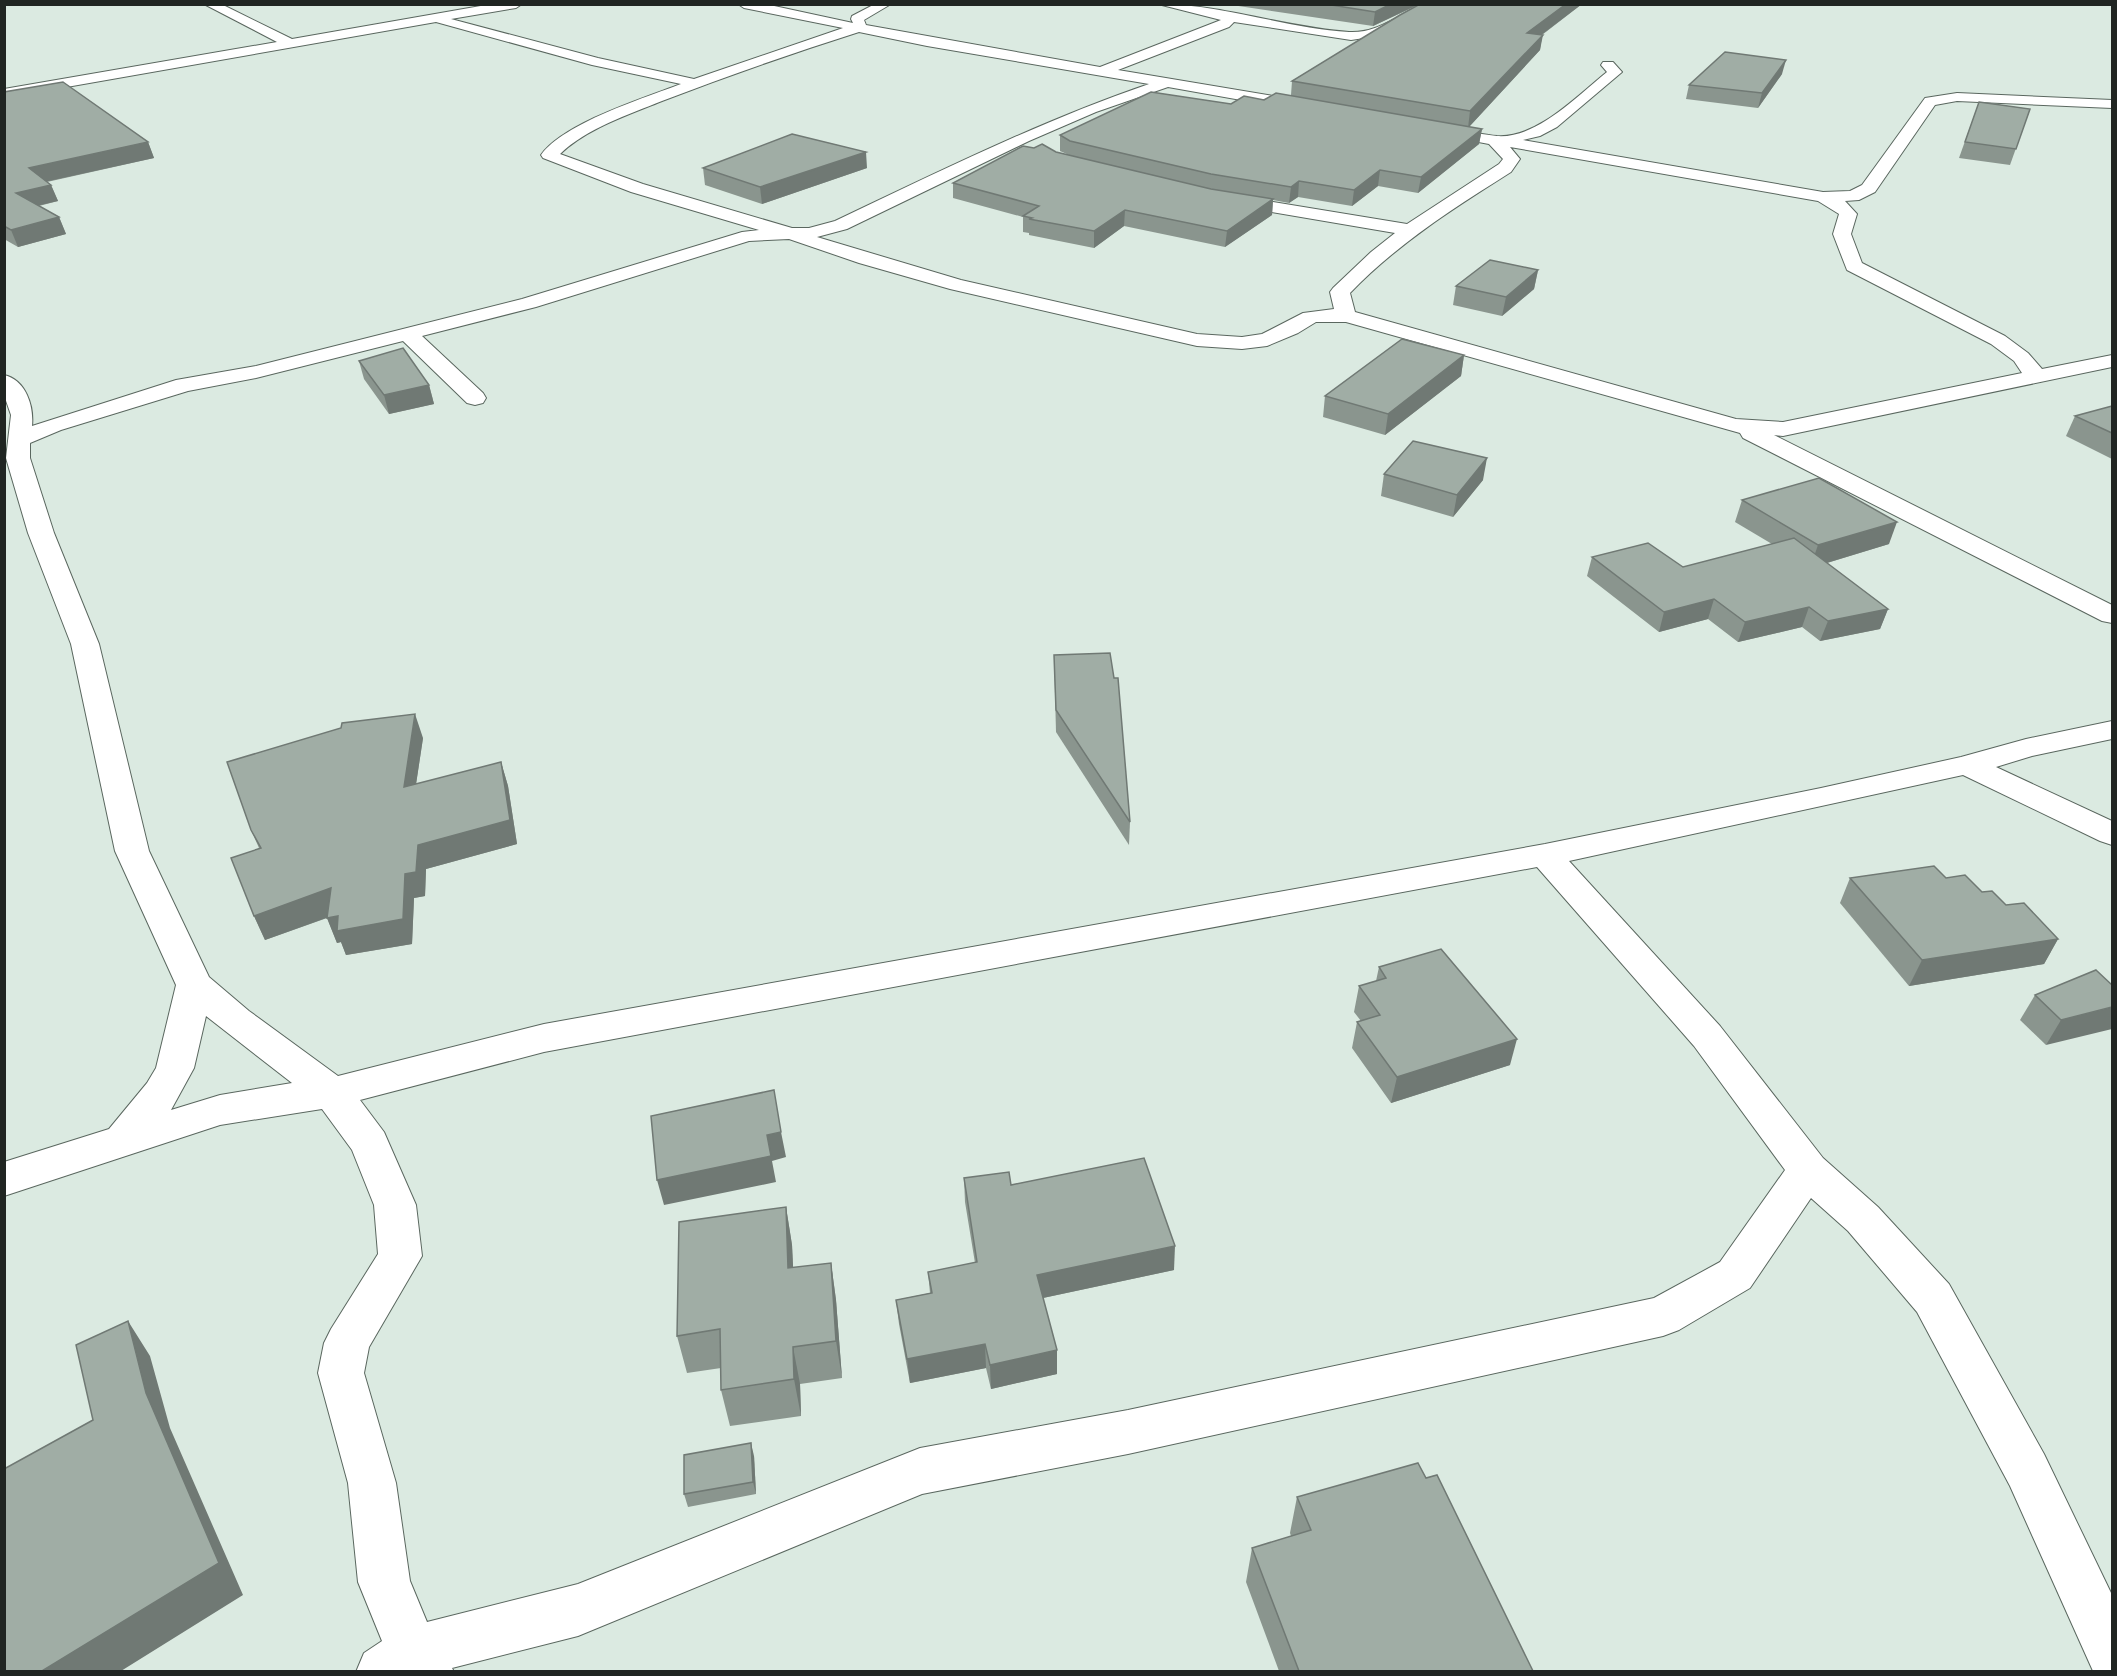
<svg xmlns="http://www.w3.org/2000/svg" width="2117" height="1676" viewBox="0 0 2117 1676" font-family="'Archivo Narrow',sans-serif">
  <rect width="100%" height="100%" fill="#dbeae1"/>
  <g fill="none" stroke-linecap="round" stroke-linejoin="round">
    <g stroke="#5a675f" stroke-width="2">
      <path id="minor" d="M204,4H221L292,39L492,4H522L516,8L451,19L598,58L694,79L843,28L744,8L738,4H765L853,23L851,19L852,16L875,4H891L864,20L866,25L1100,67L1221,20L1158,4C1222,4 1285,28 1349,32C1385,34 1405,4 1440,4L1384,35L1351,40L1234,22L1229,27L1118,70L1309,102L1314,104L1317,107L1314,110L1309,112L1168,87L1096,112L1029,141L847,229L817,237L961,280L1197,334L1242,337L1262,334L1303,313L1334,309L1330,292L1333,288L1371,252L1395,233L1230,205L1224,204L1221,200L1224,196L1230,195L1407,224L1499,164L1503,159L1489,144L1431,133L1429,130L1431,127L1437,125C1457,129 1477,134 1497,136C1537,139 1578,95 1607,72L1601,65L1603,62H1613L1622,72L1557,127L1540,136L1523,140L1823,192L1850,191L1862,185L1925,98L1957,93L2112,100V108L1957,101L1935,105L1875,192L1859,200L1845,201L1857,214L1851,234L1862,263L2005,336L2028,353L2042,369L2112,355V367L1783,436L1774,435L2112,605V623L2102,621L1743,438L1740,433L1346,322H1316L1298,333L1267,346L1242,349L1197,346L950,289L859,263L789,239L749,241L536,307L422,336L483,393L486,398L483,403L475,405L467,403L403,341L256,378L188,391L61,430L30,443V458L54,533L99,644L149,851L209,977L249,1011L338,1076L544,1024L1545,844L1821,788L1961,757L2026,739L2112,721V739L2032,756L1996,767L2112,821V845L2100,841L1963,775L1569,861L1720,1026L1823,1158L1878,1207L1949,1284L2044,1454L2112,1595V1672L2093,1671L2010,1486L1917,1312L1848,1231L1811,1198L1750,1288L1679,1330L1663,1336L1128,1454L922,1494L578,1636L452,1668L454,1672H356L364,1653L382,1641L358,1582L348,1483L318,1373L324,1343L331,1329L378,1254L374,1205L352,1150L322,1109L220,1125L4,1196V1162L109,1129L147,1083L156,1068L176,985L115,851L71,644L28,533L6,458L11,415L4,395V375C26,380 34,406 32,426L176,380L256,366L522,299L742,232L759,230L631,192L543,158L541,155C564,123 644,98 681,84L592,65L436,22L4,98V89L277,42ZM859,32L927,46L1149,84C1041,121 938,172 835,221L809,228H792L643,184L560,154C587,128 628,115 662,101C727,76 793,53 859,32ZM1510,147L1818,201L1839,214L1833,234L1847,270L1991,344L2014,361L2022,373L1783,422L1736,419L1355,312L1350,293C1397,244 1454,208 1511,172L1520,159ZM1537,867L1694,1046L1785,1170L1720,1262L1654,1298L1128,1410L920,1448L578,1584L427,1622L410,1581L396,1483L364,1373L369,1347L422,1256L416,1205L384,1132L360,1100L544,1052ZM206,1016L292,1083L220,1095L171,1110L194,1068Z"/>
    </g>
    <use href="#minor" fill="#fff" fill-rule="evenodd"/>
  </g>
  <g fill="#8a958e">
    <path d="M1225,4H1582L1542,35L1540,50L1469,127L1482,129L1479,144L1418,193L1378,186L1352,206L1298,197L1289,203L1273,200L1272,215L1225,247L1124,226L1094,248L1029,235V233L1023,232V217L953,198V183L1056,152L1069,155L1060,151V135L1231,104L1291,95L1292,81L1416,6L1373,26Z"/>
    <path d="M1782,74L1758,108L1686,99L1689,85Z"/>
    <path d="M4,92L148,142L154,158L47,182L51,185L58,201L39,206L59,217L66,234L18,247L4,239Z"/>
    <path d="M1979,102L2030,109L2010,165L1959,158Z"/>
    <path d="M703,168H867L762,204L705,185Z"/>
    <path d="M1538,270L1534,289L1502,316L1453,305L1456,286Z"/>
    <path d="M1464,355L1461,376L1385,435L1323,417L1325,396Z"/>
    <path d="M359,361L429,385L434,404L389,414L364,379Z"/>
    <path d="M2112,406V459L2066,436L2075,416Z"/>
    <path d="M1384,474L1483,480L1453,517L1381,496Z"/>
    <path d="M1742,500L1889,544L1827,563L1888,609L1880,629L1820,641L1802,627L1738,642L1708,619L1659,632L1587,576L1592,557L1683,567L1772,544L1735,522Z"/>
    <path d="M1054,655L1130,822L1129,845L1056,732Z"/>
    <path d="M423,738L416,784L501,762L508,786L517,844L426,869L425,896L414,898L412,944L346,955L341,942L337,943L327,918L265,940L254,916L259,848L251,830Z"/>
    <path d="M1850,878H1946L1982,892L2006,905L2058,939L2044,964L1909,986L1840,903Z"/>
    <path d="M1379,967L1510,1065L1391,1103L1352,1048L1357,1022L1361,1021L1354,1012L1359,986L1376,981Z"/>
    <path d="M2112,985L2046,1045L2020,1020L2035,995Z"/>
    <path d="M964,1178L1011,1185L1174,1270L1043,1298L1057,1350V1374L991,1389L986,1368L910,1383L899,1324L896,1300L930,1293L928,1272L975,1263L965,1202Z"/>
    <path d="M786,1207L792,1245L793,1268L831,1263L836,1300L842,1378L800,1384L801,1416L730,1426L721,1390V1368L687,1373L677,1336Z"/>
    <path d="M754,1456L756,1494L688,1507L684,1494Z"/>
    <path d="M1297,1497L1533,1671H1279L1246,1582L1252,1548L1291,1536L1290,1533Z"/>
  </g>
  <g fill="#707974">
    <path d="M1391,4H1426L1415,6L1373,26L1375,12Z"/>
    <path d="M1566,4H1582L1524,48L1527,33Z"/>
    <path d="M1543,35L1540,50L1468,128L1470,111Z"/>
    <path d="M1786,60L1782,74L1758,108L1762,93Z"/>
    <path d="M1482,129L1479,144L1418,193L1421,177Z"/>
    <path d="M148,142L154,158L35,184L29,168Z"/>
    <path d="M866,152L867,168L762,204L760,187Z"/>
    <path d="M1380,170L1378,186L1352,206L1354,190Z"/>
    <path d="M1299,181L1298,197L1289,203L1291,187Z"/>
    <path d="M51,185L58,201L23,209L16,193Z"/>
    <path d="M1273,199L1272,215L1225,247L1227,231Z"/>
    <path d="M1125,210L1124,226L1094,248V231Z"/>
    <path d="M59,217L66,234L18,247L11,230Z"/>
    <path d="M1538,270L1534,289L1502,316L1506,297Z"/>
    <path d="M1464,355L1461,376L1385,435L1388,414Z"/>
    <path d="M429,385L434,404L389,414L384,395Z"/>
    <path d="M1487,458L1483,480L1453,517L1457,495Z"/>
    <path d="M1897,522L1889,544L1810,568L1818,545Z"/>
    <path d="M1714,599L1708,619L1659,632L1664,612Z"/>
    <path d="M1809,607L1802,627L1738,642L1745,622Z"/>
    <path d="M1888,609L1880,629L1820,641L1828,621Z"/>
    <path d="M415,714L423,738L412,811L404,787Z"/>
    <path d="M501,762L508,786L517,844L426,869L425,896L414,898L412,944L346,955L341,942L337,943L327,918L405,874L418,845Z"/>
    <path d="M331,888L340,913L265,940L254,916Z"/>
    <path d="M2058,939L2044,964L1909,986L1922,960Z"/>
    <path d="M2112,1007V1029L2046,1045L2061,1020Z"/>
    <path d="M1517,1039L1510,1065L1391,1103L1397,1077Z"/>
    <path d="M781,1132L786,1157L772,1161L776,1182L664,1205L657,1180L767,1135Z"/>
    <path d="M786,1207L792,1245L795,1306L788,1268Z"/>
    <path d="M1175,1246L1174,1270L1038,1299L1037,1275Z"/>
    <path d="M831,1263L836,1300L842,1378L836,1341Z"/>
    <path d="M128,1321L150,1356L170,1428L243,1595L121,1671H42L146,1393Z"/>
    <path d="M985,1344L986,1368L910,1383L907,1359Z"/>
    <path d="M793,1347L800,1384L801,1416L794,1379Z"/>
    <path d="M1057,1350V1374L991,1389L990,1365Z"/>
    <path d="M751,1443L754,1456L756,1494L753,1482Z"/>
  </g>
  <g fill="#a0ada5" stroke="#707974" stroke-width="1.5">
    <path d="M1325,4H1391L1375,12Z"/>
    <path d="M1420,4H1566L1527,33L1543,35L1470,111L1292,81L1400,15Z"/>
    <path d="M1725,52L1786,60L1762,93L1689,85Z"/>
    <path d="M63,82L148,142L29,168L51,185L16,193L59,217L11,230L4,226V92Z"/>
    <path d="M1151,92L1231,104L1244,96L1264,100L1276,93L1482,129L1421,177L1380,170L1354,190L1299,181L1291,187L1211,174L1070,141L1060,135Z"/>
    <path d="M1979,102L2030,109L2016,149L1965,142Z"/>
    <path d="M792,134L866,152L760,187L703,168Z"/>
    <path d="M1042,144L1056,152L1211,189L1273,199L1227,231L1125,210L1094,231L1029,219L1032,218L1023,216L1039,206L953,183L1023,146L1034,148Z"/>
    <path d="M1490,260L1538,270L1506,297L1456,286Z"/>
    <path d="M1402,339L1464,355L1388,414L1325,396Z"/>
    <path d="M403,348L429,385L384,395L359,361Z"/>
    <path d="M2112,406V433L2075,416Z"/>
    <path d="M1413,441L1487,458L1457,495L1384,474Z"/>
    <path d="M1819,478L1897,522L1818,545L1742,500Z"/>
    <path d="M1794,538L1888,609L1828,621L1809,607L1745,622L1714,599L1664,612L1592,557L1648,543L1683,567Z"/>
    <path d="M1110,653L1114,678H1118L1130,822L1056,710L1054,655Z"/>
    <path d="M415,714L404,787L501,762L510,820L418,845L416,872L405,874L403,919L337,931L338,916L327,918L331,888L254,916L231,858L261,848L251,830L227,762L341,728L342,723Z"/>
    <path d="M1934,866L1946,878L1965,875L1982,892L1992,891L2006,905L2024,903L2058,939L1922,960L1850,878Z"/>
    <path d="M1441,949L1517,1039L1397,1077L1357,1022L1380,1015L1359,986L1386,978L1379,967Z"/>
    <path d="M2096,970L2112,985V1007L2061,1020L2035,995Z"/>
    <path d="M774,1090L781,1132L767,1135L771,1156L657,1180L651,1116Z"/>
    <path d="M1144,1158L1175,1246L1037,1275L1057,1350L990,1365L985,1344L907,1359L896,1300L932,1293L928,1272L977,1262L964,1178L1009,1172L1011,1185Z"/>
    <path d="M786,1207L788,1268L831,1263L836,1341L793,1347L794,1379L721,1390L720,1329L677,1336L679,1222Z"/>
    <path d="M128,1321L146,1393L219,1563L42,1671H4V1469L93,1420L76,1345Z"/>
    <path d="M751,1443L753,1482L684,1494V1455Z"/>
    <path d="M1418,1463L1426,1478L1437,1475L1533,1671H1299L1252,1548L1311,1530L1297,1497Z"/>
  </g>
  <rect width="2117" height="1676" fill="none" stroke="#202522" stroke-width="12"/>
</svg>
